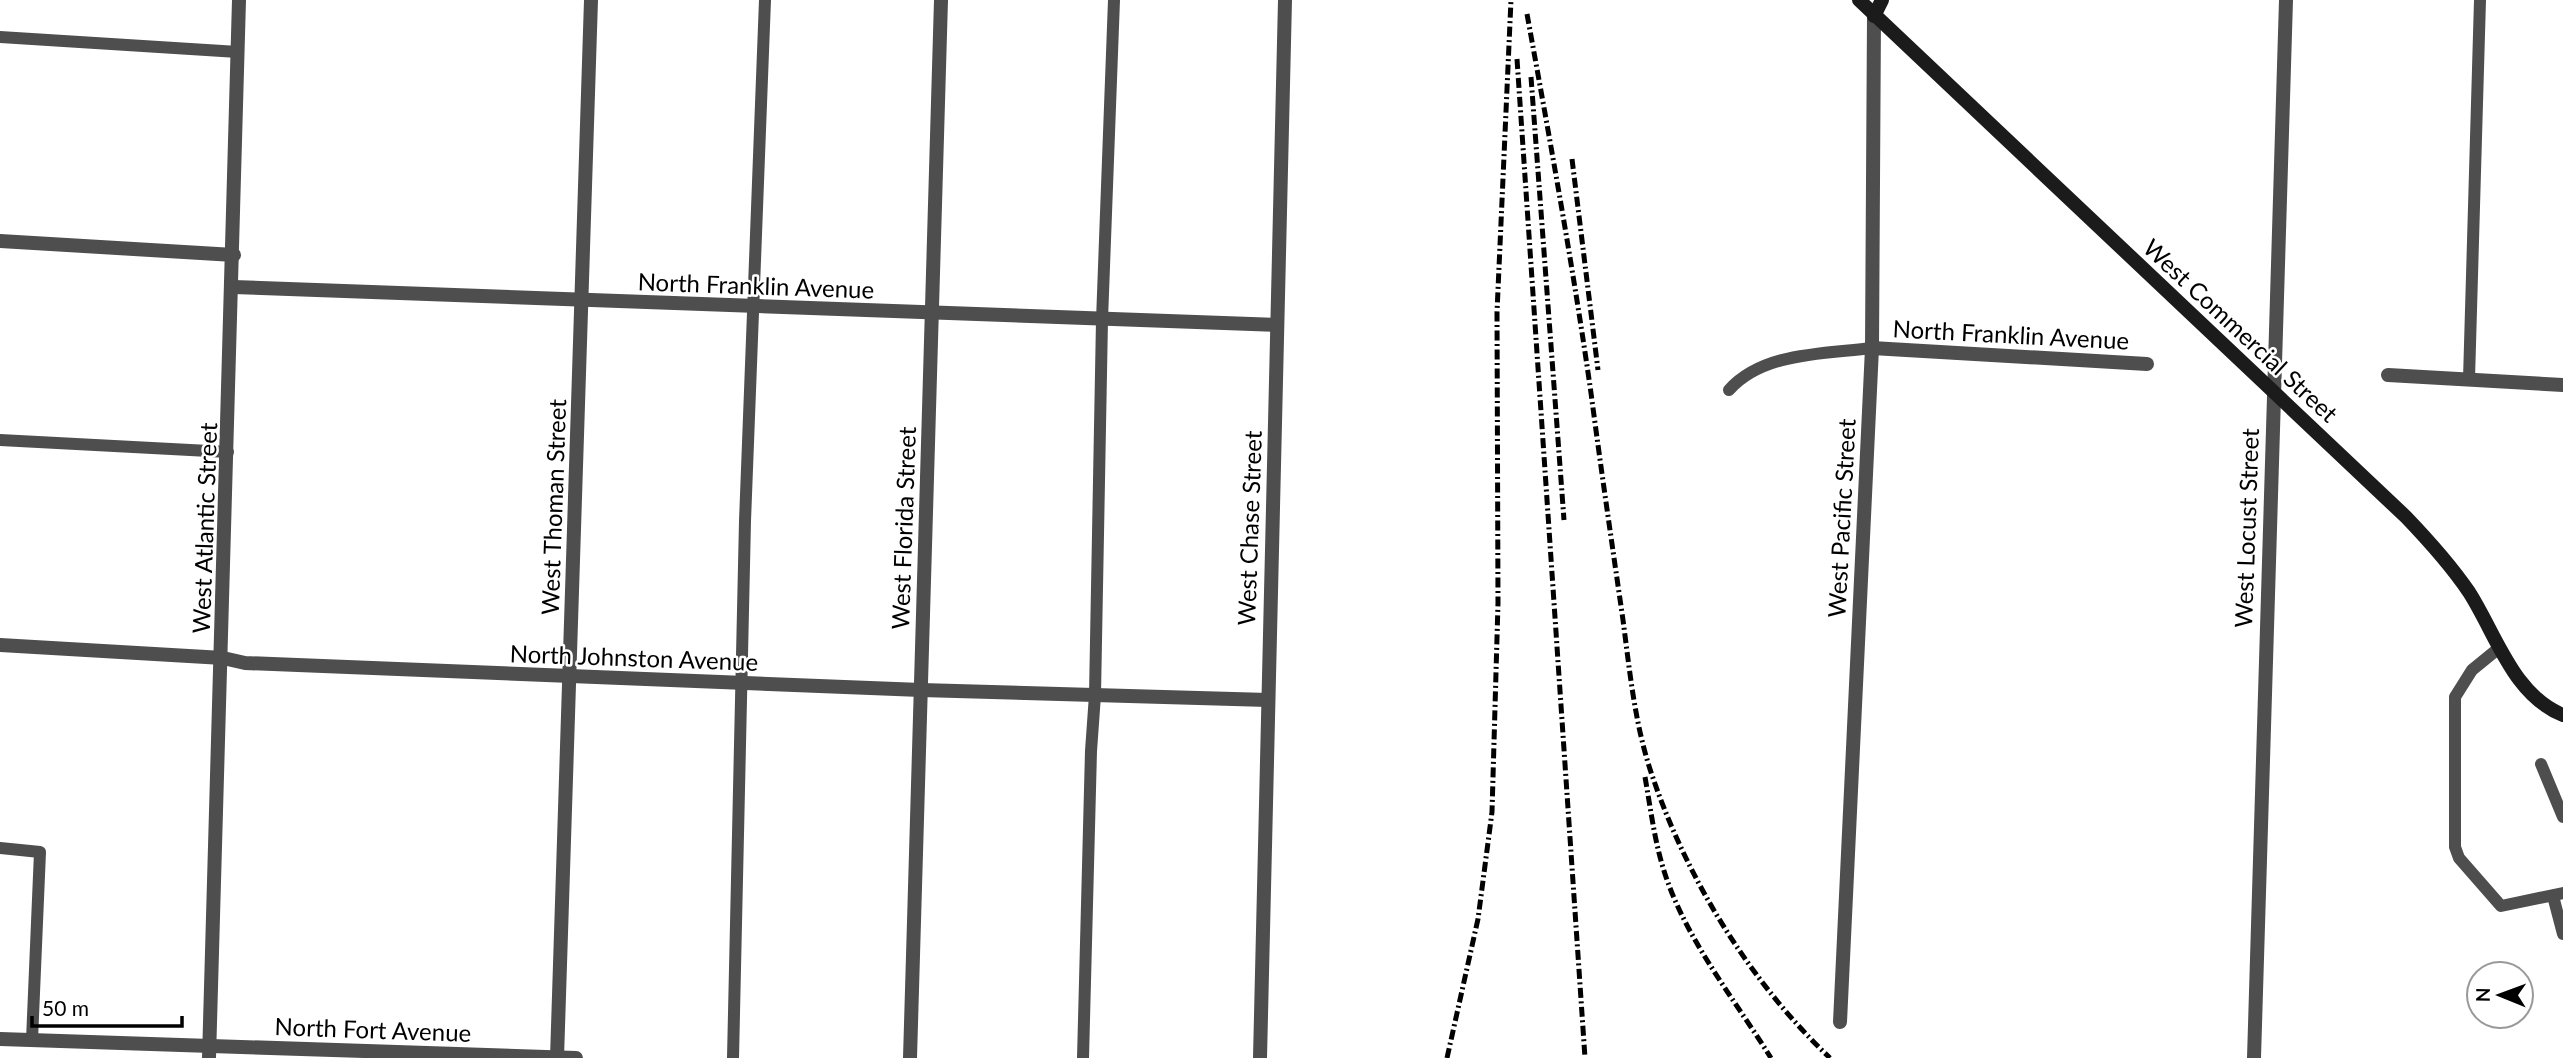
<svg xmlns="http://www.w3.org/2000/svg" width="2563" height="1058" viewBox="0 0 2563 1058" font-family="Lato,sans-serif">
  <rect width="100%" height="100%" fill="#fff"/>
  <g fill="none" stroke-linecap="round" stroke-linejoin="round">
    <g stroke="#4e4e4e" stroke-width="12">
      <path d="M0,37L238,52"/>
      <path d="M2469,379L2480,0"/>
      <path d="M1729,390C1763,352 1824,354 1872,348"/>
      <path d="M0,440L228,452"/>
      <path d="M2499,648L2472,670L2455,697V847L2459,858L2501,906L2563,893"/>
      <path d="M2541,764L2563,817"/>
      <path d="M0,848L40,852L32,1040"/>
      <path d="M2553,896L2563,934"/>
      <path d="M733,1058L745,521L765,0"/>
      <path d="M1083,1058L1091,751L1095,695L1102,320L1114,0"/>
    </g>
    <g stroke="#4e4e4e" stroke-width="14">
      <path d="M0,241L234,255"/>
      <path d="M233,287L1277,325"/>
      <path d="M1872,348L2147,364"/>
      <path d="M2388,375L2563,385"/>
      <path d="M0,645L223,658L245,663L921,690L1268,700"/>
      <path d="M1840,1022L1872,348L1874,16"/>
      <path d="M0,1039L576,1058"/>
      <path d="M209,1058L239,0"/>
      <path d="M557,1058L591,0"/>
      <path d="M910,1058L941,0"/>
      <path d="M1260,1058L1285,0"/>
      <path d="M2254,1058L2286,0"/>
    </g>
    <g stroke="#1b1b1b" stroke-width="14">
      <path d="M1859,0L2406,517C2429,541 2450,564 2469,592C2496,634 2513,695 2563,715"/>
      <path d="M1874,16L1882,0"/>
    </g>
    <g stroke="#000" stroke-width="5" stroke-dasharray="10 3.5 2 3.5" stroke-linecap="butt">
      <path d="M1527,14C1550,140 1573,267 1591,393C1601,469 1612,544 1623,620C1630,673 1635,727 1653,778C1688,881 1751,983 1830,1058"/>
      <path d="M1517,59L1585,1058"/>
      <path d="M1531,77L1564,520"/>
      <path d="M1572,159L1598,370"/>
      <path d="M1645,777C1651,811 1655,845 1666,877C1688,942 1735,1000 1771,1058"/>
      <path d="M1447,1058L1478,919L1492,812L1498,603L1497,312L1511,0"/>
    </g>
  </g>
  <g text-anchor="middle" dominant-baseline="central" stroke-width="5" stroke-linejoin="round" paint-order="stroke">
    <g font-size="24" fill="#000" stroke="#fff">
      <text transform="translate(756 285) rotate(2)">North Franklin Avenue</text>
      <text transform="translate(2241 330) rotate(43)">West Commercial Street</text>
      <text transform="translate(2011 334) rotate(3)">North Franklin Avenue</text>
      <text transform="translate(553 507) rotate(-88)">West Thoman Street</text>
      <text transform="translate(1841 518) rotate(-87)">West Pacific Street</text>
      <text transform="translate(204 528) rotate(-88)">West Atlantic Street</text>
      <text transform="translate(903 528) rotate(-88)">West Florida Street</text>
      <text transform="translate(1249 528) rotate(-88)">West Chase Street</text>
      <text transform="translate(2246 528) rotate(-88)">West Locust Street</text>
      <text transform="translate(634 657) rotate(2)">North Johnston Avenue</text>
      <text transform="translate(373 1029) rotate(2)">North Fort Avenue</text>
    </g>
  </g>
  <g transform="translate(2500 995) rotate(271)"><circle r="33" fill="#ffffff" stroke="#999999" stroke-width="2"/>
  <path d="M0-5L12 26L0 18L-12 26Z" fill="#000000"/>
  <text y="-10" font-size="19" font-weight="bold" text-anchor="middle" fill="#000000">N</text>
  </g>
  <path d="M32 1016v10h150v-10" fill="none" stroke="#000000" stroke-width="3.5"/>
  <text x="42" y="1016" font-size="21" fill="#000000" stroke="#ffffff" stroke-width="5" paint-order="stroke">50 m</text>
</svg>
